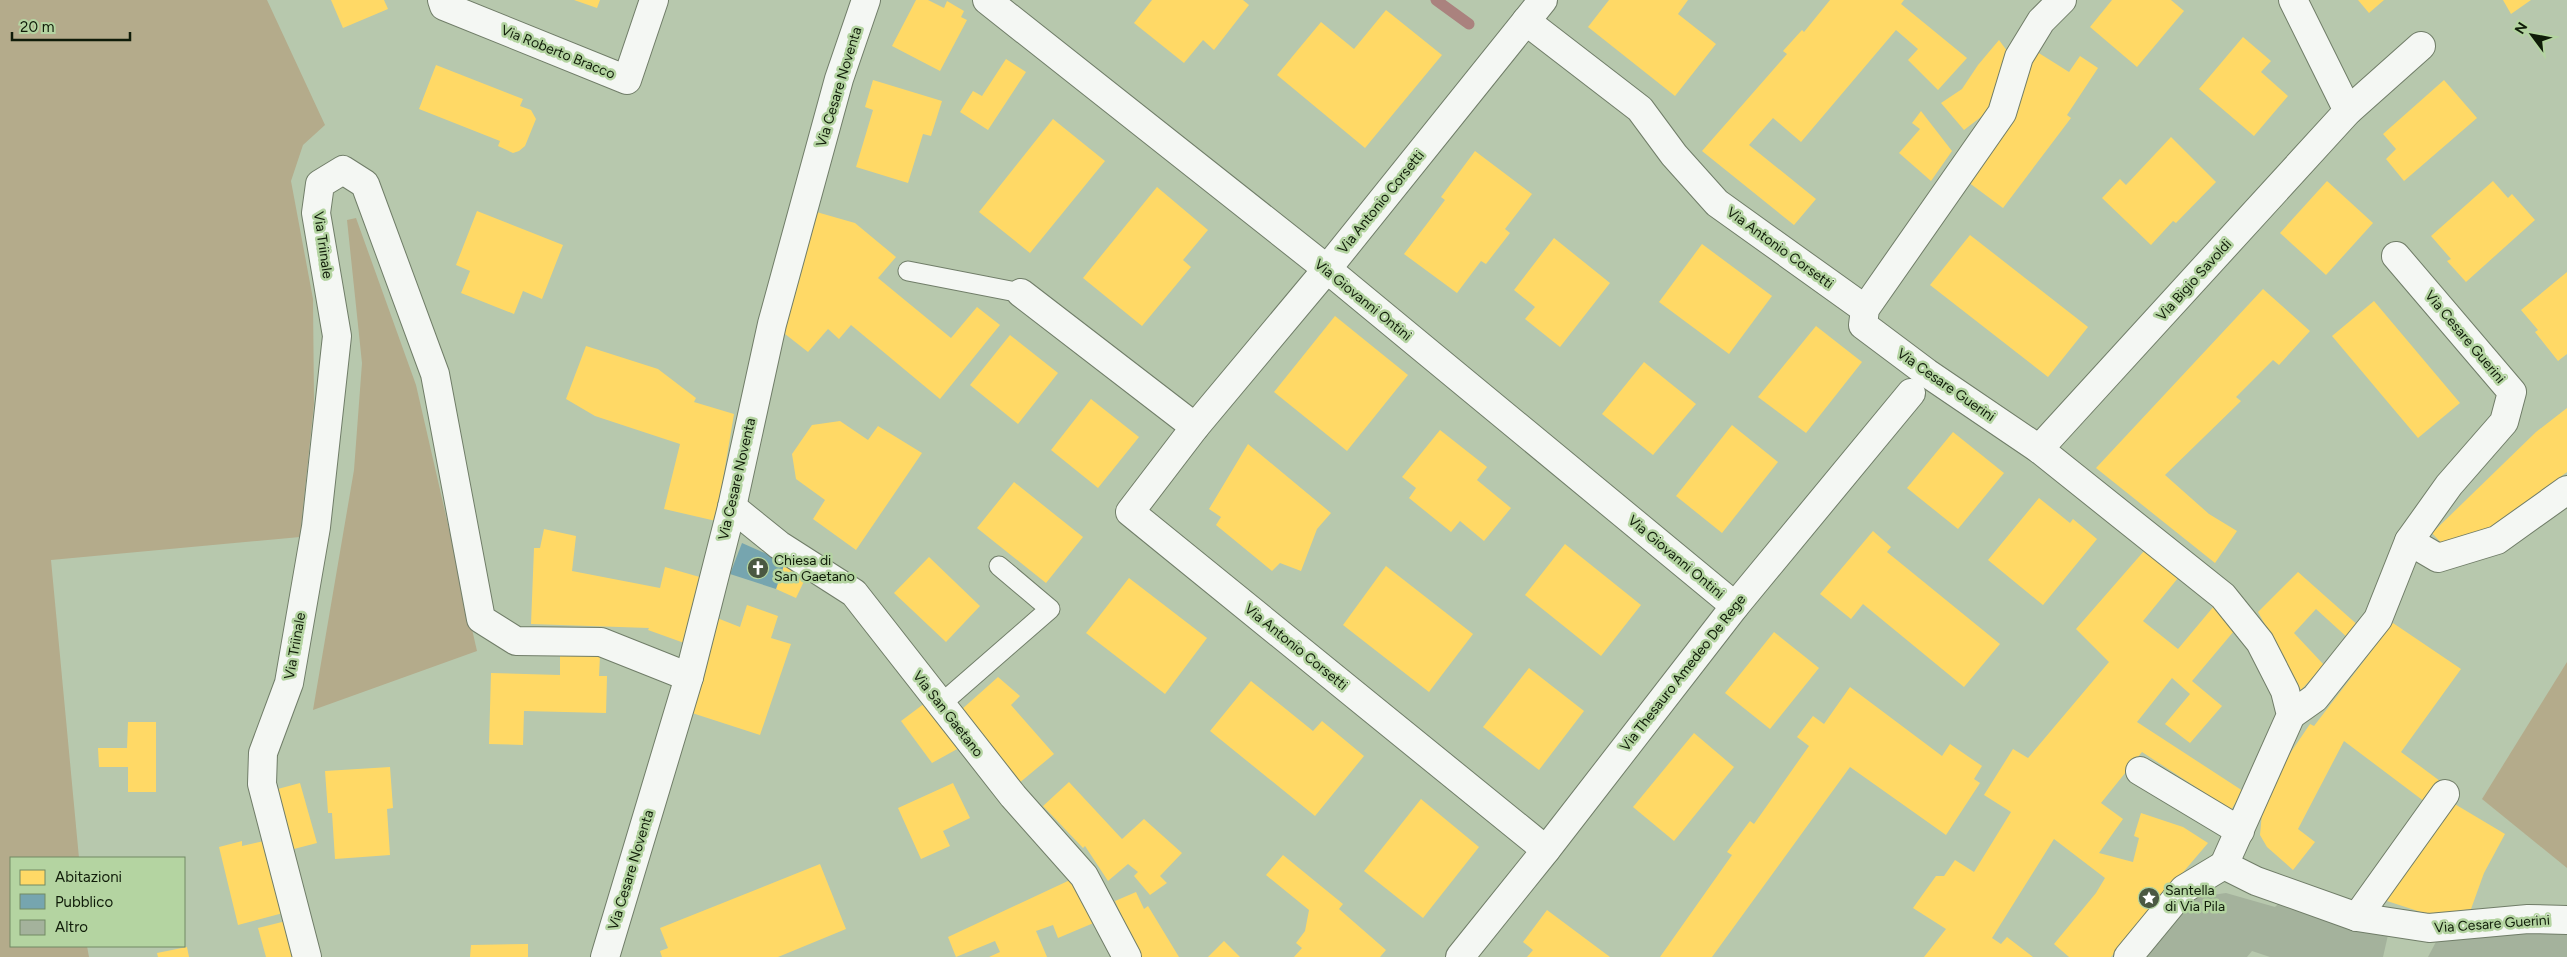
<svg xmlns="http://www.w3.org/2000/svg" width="2567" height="957" viewBox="0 0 2567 957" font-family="Figtree,sans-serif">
  <rect width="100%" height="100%" fill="#b7c8ad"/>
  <g fill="#b4ab8b">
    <path d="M0,0H267L325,125L303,145L291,181L313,299L314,404L300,537L51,560L79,858H11V946H87L89,957H0Z"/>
    <path d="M356,218L416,385L477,651L313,710L354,470L362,363L347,220Z"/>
    <path d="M2567,662V868L2482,799Z"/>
  </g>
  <g fill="#ffd966">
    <path d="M331,0H384L388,9L343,28Z"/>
    <path d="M574,0H600L597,8Z"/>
    <path d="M916,0H928L944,8L947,1L964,11L961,17L967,20L940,71L892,46Z"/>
    <path d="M1152,0H1243L1249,5L1214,50L1203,40L1184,63L1134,23Z"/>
    <path d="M1609,0H1688L1678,14L1716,44L1675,96L1588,27Z"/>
    <path d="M1830,0H1904L1901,4L1967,58L1938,90L1908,60L1918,49L1896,30L1801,142L1773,118L1749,145L1816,199L1794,225L1702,151L1787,54L1783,51L1802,30L1804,32Z"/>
    <path d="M2112,0H2171L2184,11L2137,67L2090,27Z"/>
    <path d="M2358,0H2384L2369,13Z"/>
    <path d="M2503,0H2531L2511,14Z"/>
    <path d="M1386,10L1442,55L1365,148L1277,75L1321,22L1354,49Z"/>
    <path d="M2243,37L2271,61L2261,72L2288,96L2254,136L2199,89Z"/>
    <path d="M1999,40L2013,59L1994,107L1964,130L1941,103L1962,89L1978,65Z"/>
    <path d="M2034,50L2069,72L2080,56L2098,68L2067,115L2071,118L2003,208L1968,182Z"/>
    <path d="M1006,59L1026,72L988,130L960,112L973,91L982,96Z"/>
    <path d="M436,65L523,99L520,106L531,110L536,119L525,146L519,151L513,153L498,146L500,141L419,109Z"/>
    <path d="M873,80L942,101L931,136L923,134L908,183L856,167L873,110L865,107Z"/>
    <path d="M2444,80L2477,118L2404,181L2386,159L2396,149L2383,134Z"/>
    <path d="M1921,111L1952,151L1931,181L1899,153L1920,129L1912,123Z"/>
    <path d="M1053,119L1105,161L1030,253L979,212Z"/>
    <path d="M2171,137L2216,182L2176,223L2173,221L2151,245L2102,198L2120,179L2126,185Z"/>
    <path d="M1475,151L1532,194L1505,229L1510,233L1486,264L1481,261L1457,293L1404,254L1445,200L1441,197Z"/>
    <path d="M2327,181L2373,223L2326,275L2280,233Z"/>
    <path d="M2493,181L2508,198L2512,194L2535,220L2466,282L2447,261L2451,259L2431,236Z"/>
    <path d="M1157,187L1208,230L1183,260L1191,267L1142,326L1083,278Z"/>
    <path d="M477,211L563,245L542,299L523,291L514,314L461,293L470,271L456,265Z"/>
    <path d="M813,211L855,223L896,257L878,278L951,338L977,307L1000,325L940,399L851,325L839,339L828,329L808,352L780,330Z"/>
    <path d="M1970,235L2088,327L2048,377L1930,285Z"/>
    <path d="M1554,238L1610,283L1560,347L1525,319L1535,307L1514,290Z"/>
    <path d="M1702,244L1772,296L1729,354L1659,302Z"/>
    <path d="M2567,272V354L2558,361L2535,332L2538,330L2521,310Z"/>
    <path d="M2263,289L2310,331L2279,365L2273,360L2236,397L2241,401L2165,475L2209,514L2237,531L2215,563L2096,468Z"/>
    <path d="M2374,301L2460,403L2418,438L2332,336Z"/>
    <path d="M1335,316L1408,375L1347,451L1274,392Z"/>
    <path d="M1816,326L1862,362L1806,433L1758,397Z"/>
    <path d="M1010,335L1058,373L1018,424L970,385Z"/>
    <path d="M586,346L658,369L696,398L694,402L734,414L716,521L664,509L680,444L595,416L566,399Z"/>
    <path d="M1644,362L1696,404L1653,455L1602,414Z"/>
    <path d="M1091,399L1139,437L1098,488L1051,450Z"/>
    <path d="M2567,408V472L2487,532L2445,547L2432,533L2536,432Z"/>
    <path d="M840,421L868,440L878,426L922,453L856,550L813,519L825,500L796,479L792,454L812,425Z"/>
    <path d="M1732,425L1778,462L1722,533L1676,496Z"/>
    <path d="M1440,430L1487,467L1477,480L1511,508L1484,541L1460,521L1451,532L1409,498L1416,488L1402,477Z"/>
    <path d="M1953,432L2004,473L1958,529L1907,488Z"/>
    <path d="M1248,444L1331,513L1317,529L1301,571L1280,563L1272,571L1216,525L1221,517L1209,509Z"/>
    <path d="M1014,482L1083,537L1046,583L977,528Z"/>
    <path d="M2039,498L2070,523L2073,519L2097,539L2043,605L1988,560Z"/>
    <path d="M544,529L576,536L572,571L660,588L665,567L703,578L687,644L648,630L649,628L531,624L534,548H540Z"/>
    <path d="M1873,531L1891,547L1887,552L2000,644L1964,687L1863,604L1851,619L1820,594Z"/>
    <path d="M1565,544L1641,605L1601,656L1525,595Z"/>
    <path d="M2144,551L2178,578L2143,621L2178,649L2214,606L2234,631L2192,681L2222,706L2190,743L2165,724L2190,694L2172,678L2137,722L2243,791L2231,810L2142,752L2101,803L2123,819L2099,853L2133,862L2139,838L2134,836L2141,813L2183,827L2208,843L2111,957H2069L2054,944L2096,893L2105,878L2054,839L1992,938L2001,944L2007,937L2033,957H1924L1946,929L1913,908L1936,876H1944L1955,860L1974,872L2011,812L1984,795L2013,749L2028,758L2109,662L2076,629Z"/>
    <path d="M929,557L980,606L946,642L894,593Z"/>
    <path d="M775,560L783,563L780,571L771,568Z"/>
    <path d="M785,562L807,575L796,598L776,589Z"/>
    <path d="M1386,566L1473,634L1429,692L1343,625Z"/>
    <path d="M2298,572L2360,627L2349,639L2316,609L2294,633L2324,665L2301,690L2258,612Z"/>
    <path d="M1129,578L1207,638L1165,694L1086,633Z"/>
    <path d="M747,605L778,616L771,638L791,644L760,735L689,712L717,618L740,627Z"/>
    <path d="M2393,623L2461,669L2401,752L2440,781L2425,802L2344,741L2298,829L2315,842L2293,870L2267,847L2260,835L2262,813L2289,755L2310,724L2314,726Z"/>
    <path d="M1774,632L1819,668L1770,729L1725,693Z"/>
    <path d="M560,655L600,656L599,676H607L606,713L524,711L523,745L489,744L491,673L560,675Z"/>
    <path d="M1529,668L1584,711L1539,770L1483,727Z"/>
    <path d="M998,677L1020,696L1011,705L1054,754L1018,784L961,710Z"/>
    <path d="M1251,681L1313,731L1322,721L1364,756L1315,816L1210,731Z"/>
    <path d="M1850,687L1942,756L1950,744L1982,766L1974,779L1980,783L1946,835L1850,767L1712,957H1660L1732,855L1727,852L1750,821L1754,824L1809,746L1797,737L1813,716L1824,724Z"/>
    <path d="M925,703L959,748L932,763L901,721Z"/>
    <path d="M128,722H156V792H128V767H99L98,748H127Z"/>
    <path d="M1694,733L1734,767L1674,841L1633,807Z"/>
    <path d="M390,767L393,808L387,809L390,855L335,859L332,813H328L325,771Z"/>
    <path d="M1069,782L1122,839L1144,819L1182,853L1160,876L1167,883L1150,895L1134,876L1138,872L1128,864L1108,881L1085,846L1083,848L1043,806Z"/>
    <path d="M300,783L317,843L290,850L274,790Z"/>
    <path d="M953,783L970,818L943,831L950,846L921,859L898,808Z"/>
    <path d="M1421,799L1479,847L1423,918L1364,871Z"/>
    <path d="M2448,800L2505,834L2484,873L2471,909L2430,915L2387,901Z"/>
    <path d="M268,840L287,912L238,925L219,847L242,841V846Z"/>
    <path d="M1283,855L1343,904L1339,909L1386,950L1380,957H1294L1302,948L1296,943L1305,931L1309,910L1266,875Z"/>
    <path d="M820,864L846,929L778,957H662L660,951L668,948L660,928Z"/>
    <path d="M1070,880L1096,922L1058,938L1053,925L1036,931L1047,957H989L1000,952L995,941L956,957L948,937Z"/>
    <path d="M1136,892L1144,909L1148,906L1179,957H1140L1115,901Z"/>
    <path d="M1547,910L1610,957H1527L1533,950L1523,942Z"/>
    <path d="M290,920L300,957H266L258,928Z"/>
    <path d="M1224,941L1240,957H1208Z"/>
    <path d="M528,944V957H470L471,945Z"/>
    <path d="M187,947L189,957H158L157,953Z"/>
  </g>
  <path fill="#76a5af" d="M742,543L785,562L776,589L730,574Z"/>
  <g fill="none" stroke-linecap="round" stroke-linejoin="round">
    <path stroke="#aa827e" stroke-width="11" d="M1436,0L1469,24"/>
  </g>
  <g fill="#a4b29c">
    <path d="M2226,893L2275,907L2278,904L2388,935L2383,957H2270L2252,951L2247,957H2145L2192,901L2198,897Z"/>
    <path d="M2567,932V957H2428L2438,938Z"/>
  </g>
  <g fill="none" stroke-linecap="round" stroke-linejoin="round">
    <g stroke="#707d68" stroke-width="21">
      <g id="lane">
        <path d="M908,271L1021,293"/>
        <path d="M941,704L1050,609L999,566"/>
      </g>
    </g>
    <g stroke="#707d68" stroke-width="30">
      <g id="street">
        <path d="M442,0L444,6L627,80L654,0"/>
        <path d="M987,0L1327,269L1735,606"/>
        <path d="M1543,0L1327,269L1195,427L1130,512L1546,850"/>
        <path d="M2062,0L2041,21L2019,57L2002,113L1865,309L1863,325L1927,373L2039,449L2223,596L2260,642L2285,691L2291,715L2224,865"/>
        <path d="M2293,0L2348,111"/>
        <path d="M1526,21L1640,109L1674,155L1717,203L1865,309"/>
        <path d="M1021,293L1195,427"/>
        <path d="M2039,449L2348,111L2421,46"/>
        <path d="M732,507L779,545L854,593L1013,796L1084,876L1127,957"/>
        <path d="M2409,541L2438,558L2497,540L2567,490"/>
        <path d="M2291,715L2315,698L2378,619L2409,541L2449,485L2504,422L2512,392L2396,256"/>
        <path d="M2140,771L2240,831"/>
        <path d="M2224,865L2256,881L2357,917L2429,928L2528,919L2567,920"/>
        <path d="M2357,917L2445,794"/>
        <path d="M307,957L262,784L263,753L289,683L316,527L337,336L316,213L320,184L343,170L365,184L435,374L481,619L516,641L601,642L689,677"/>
        <path d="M605,957L689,677L732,507L772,324L839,79L866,0"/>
        <path d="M1460,957L1546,850L1735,606L1911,393"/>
        <path d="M2128,957L2184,889L2224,865"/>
      </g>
    </g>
    <use href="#lane" stroke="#f4f7f3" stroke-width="19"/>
    <use href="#street" stroke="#f4f7f3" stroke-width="28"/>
  </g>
  <defs>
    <g id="church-disc" transform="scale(1.125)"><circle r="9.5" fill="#4a5842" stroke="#b4d4a1"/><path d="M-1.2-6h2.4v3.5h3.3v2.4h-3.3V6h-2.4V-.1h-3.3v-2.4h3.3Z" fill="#fff"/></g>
    <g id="sight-disc" transform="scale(1.125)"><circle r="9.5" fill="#4a5842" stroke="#b4d4a1"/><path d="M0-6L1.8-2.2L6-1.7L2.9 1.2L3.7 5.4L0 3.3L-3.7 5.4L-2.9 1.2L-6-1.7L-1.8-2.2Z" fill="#fff"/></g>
  </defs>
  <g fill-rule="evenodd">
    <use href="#church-disc" x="758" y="568"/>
    <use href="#sight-disc" x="2149" y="898"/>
  </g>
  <g text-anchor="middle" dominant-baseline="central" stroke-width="5" stroke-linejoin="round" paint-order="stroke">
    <g font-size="14" fill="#101c09" stroke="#b4d4a1">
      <text transform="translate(558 52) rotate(22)">Via Roberto Bracco</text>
      <text transform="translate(839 87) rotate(-73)">Via Cesare Noventa</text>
      <text transform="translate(1381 202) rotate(-51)">Via Antonio Corsetti</text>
      <text transform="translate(323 245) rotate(82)">Via Triinale</text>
      <text transform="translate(1780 248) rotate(36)">Via Antonio Corsetti</text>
      <text transform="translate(2194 280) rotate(-48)">Via Bigio Savoldi</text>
      <text transform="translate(1363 300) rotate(39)">Via Giovanni Ontini</text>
      <text transform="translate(2465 337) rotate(50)">Via Cesare Guerini</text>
      <text transform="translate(1946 385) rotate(35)">Via Cesare Guerini</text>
      <text transform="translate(737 479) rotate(-77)">Via Cesare Noventa</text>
      <text transform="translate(1676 557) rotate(40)">Via Giovanni Ontini</text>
      <text transform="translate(295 646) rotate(-80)">Via Triinale</text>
      <text transform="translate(1296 647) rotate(39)">Via Antonio Corsetti</text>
      <text transform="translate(1683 673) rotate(-52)">Via Thesauro Amedeo De Rege</text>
      <text transform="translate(948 714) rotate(52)">Via San Gaetano</text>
      <text transform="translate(631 870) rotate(-73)">Via Cesare Noventa</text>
      <text transform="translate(2492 924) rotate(-4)">Via Cesare Guerini</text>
    </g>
    <g font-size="14" fill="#101c09" stroke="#b4d4a1" text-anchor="start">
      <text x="774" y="560">Chiesa di<tspan x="774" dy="16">San Gaetano</tspan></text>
      <text x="2165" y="890">Santella<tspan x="2165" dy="16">di Via Pila</tspan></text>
    </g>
  </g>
  <rect x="10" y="857" width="175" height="90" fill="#b4d4a1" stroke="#728a64"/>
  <rect x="20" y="870" width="25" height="15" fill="#ffd966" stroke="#728a64"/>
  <text x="55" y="882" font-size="15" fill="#101c09">Abitazioni</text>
  <rect x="20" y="894" width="25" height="15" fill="#76a5af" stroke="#728a64"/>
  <text x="55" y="907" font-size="15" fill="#101c09">Pubblico</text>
  <rect x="20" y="920" width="25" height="15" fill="#a4b29c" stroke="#728a64"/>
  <text x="55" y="932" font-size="15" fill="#101c09">Altro</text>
  <g transform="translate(2532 35) rotate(302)" stroke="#b4d4a1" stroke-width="4" paint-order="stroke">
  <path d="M0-4L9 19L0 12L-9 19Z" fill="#101c09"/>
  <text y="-8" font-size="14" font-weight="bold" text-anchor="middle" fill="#101c09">N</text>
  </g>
  <path d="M12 32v8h118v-8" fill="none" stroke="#101c09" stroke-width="2.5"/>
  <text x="20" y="32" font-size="15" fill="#101c09" stroke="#b4d4a1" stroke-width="4" paint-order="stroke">20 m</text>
</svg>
